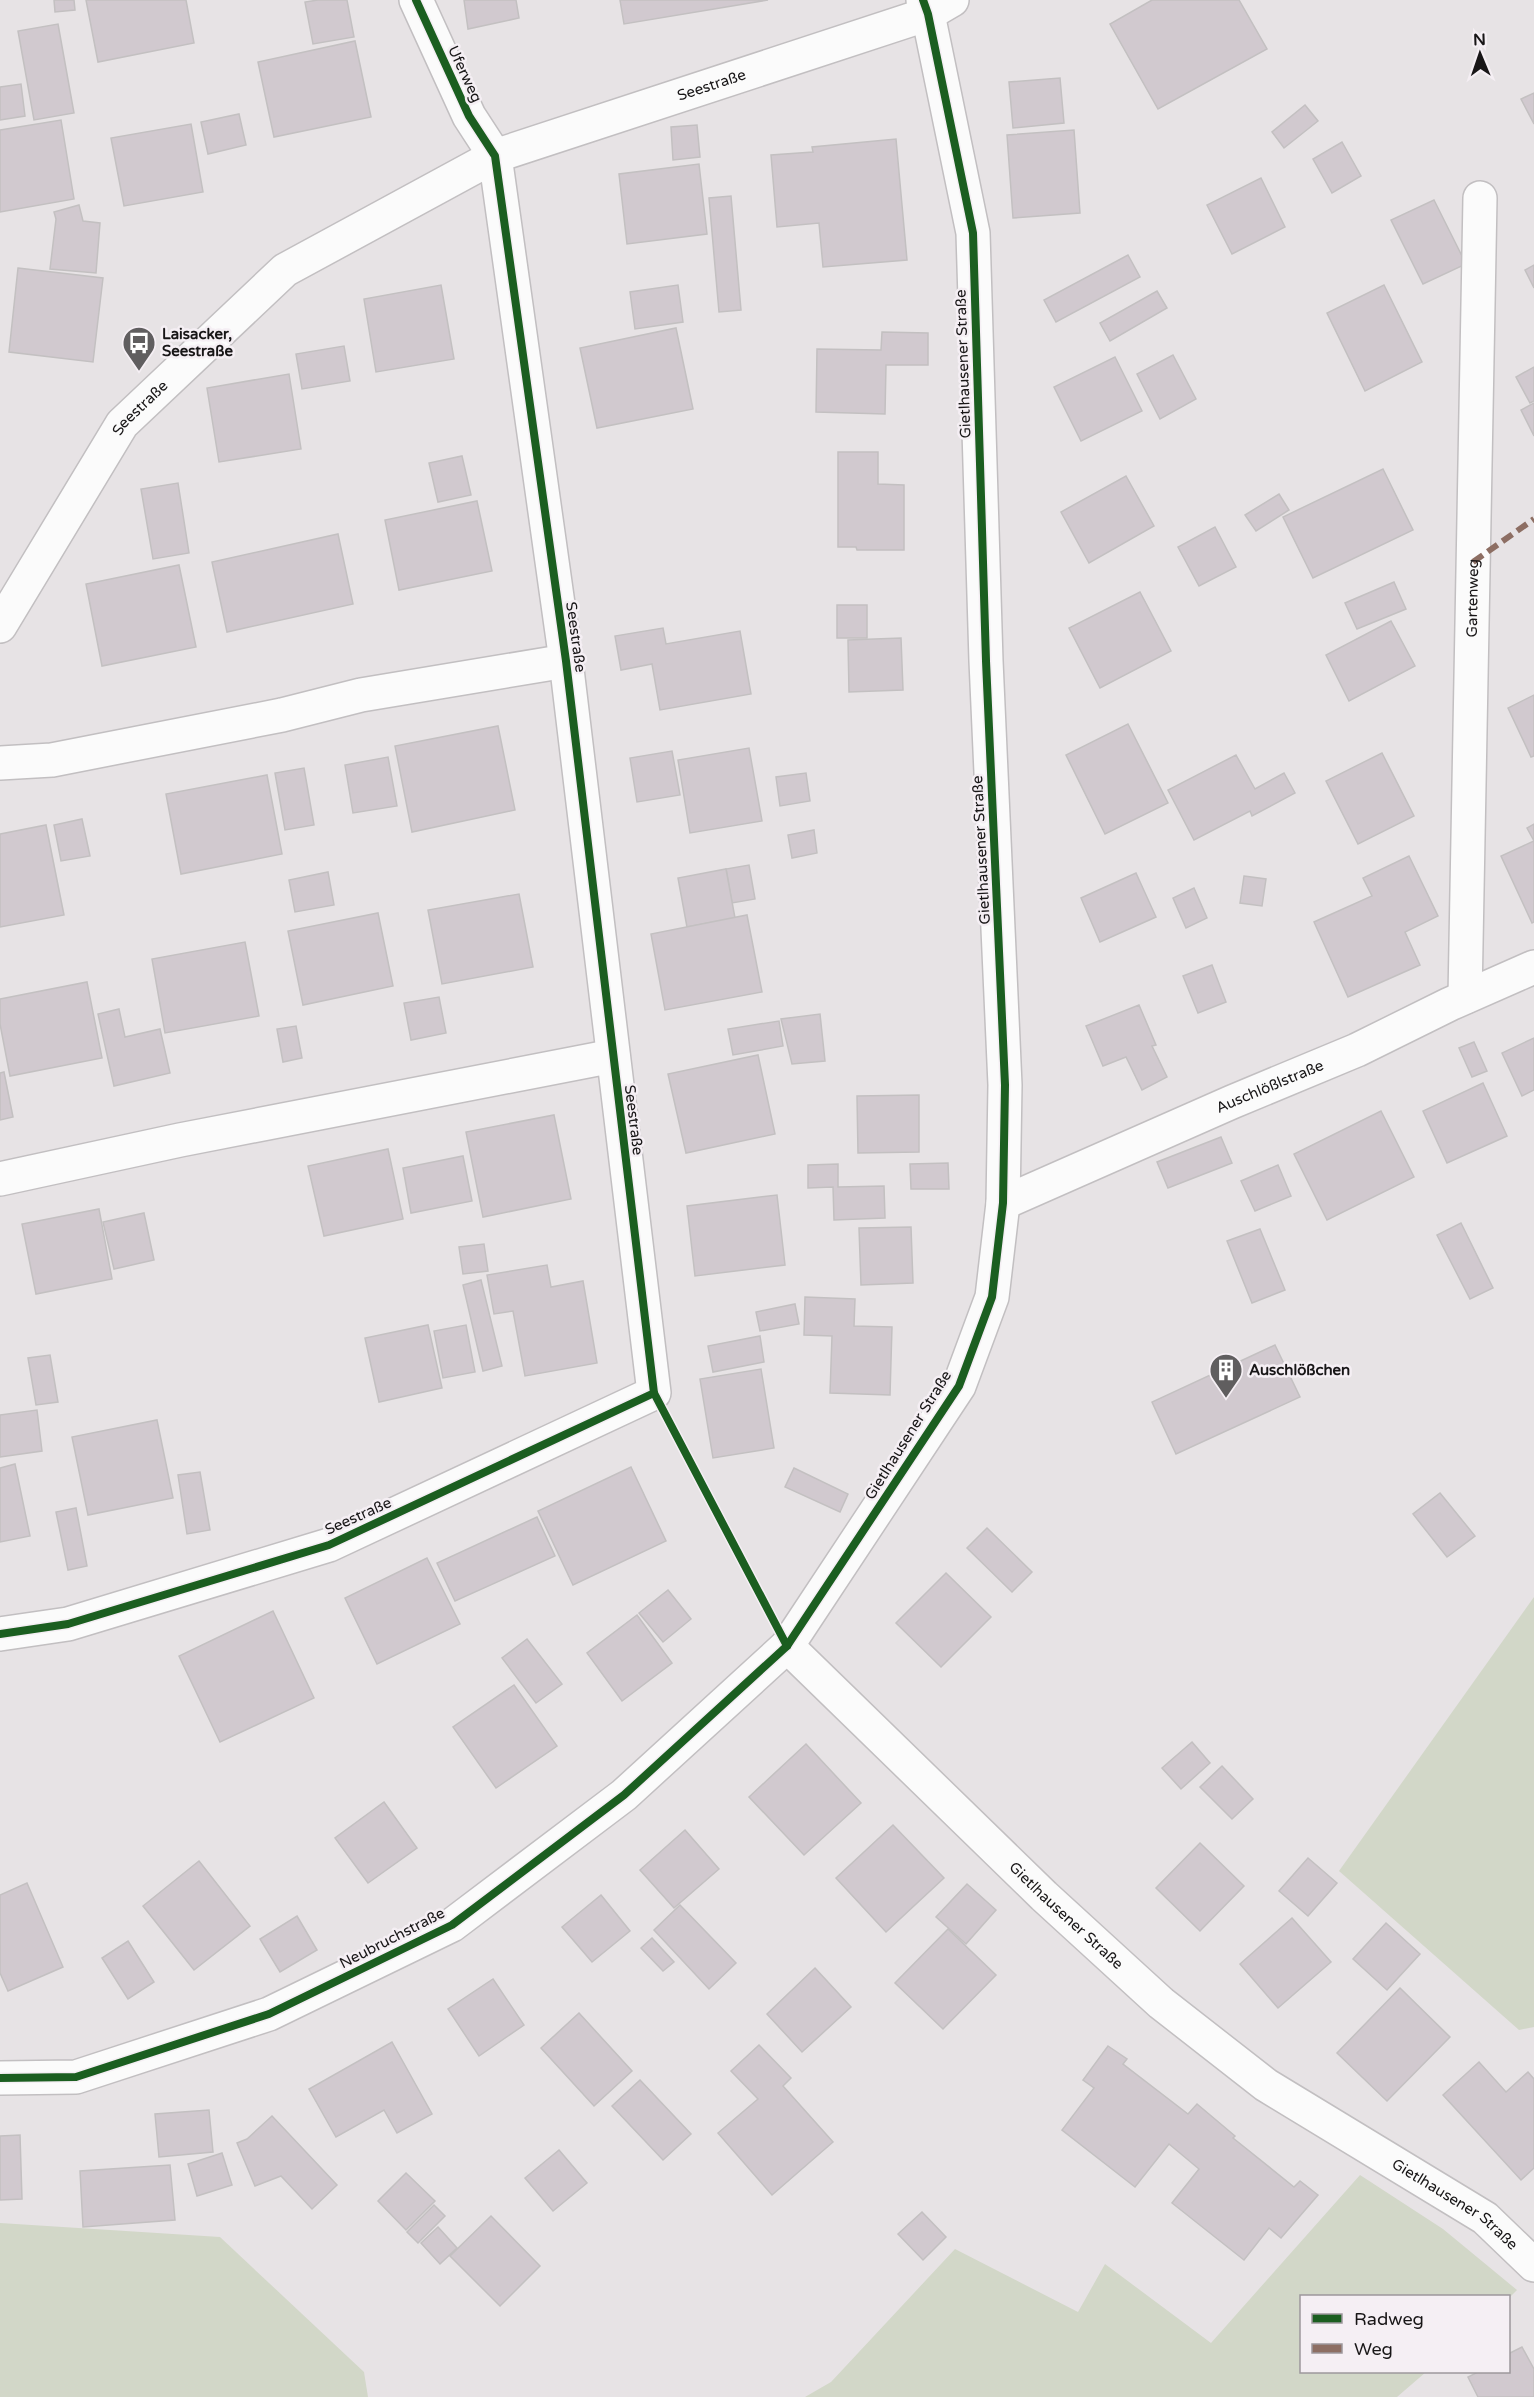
<svg xmlns="http://www.w3.org/2000/svg" width="1534" height="2397" viewBox="0 0 1534 2397" font-family="'Varela Round',sans-serif">
  <rect width="100%" height="100%" fill="#e7e3e5"/>
  <g fill="#d2d7c8">
    <path d="M1534,1597V2027L1519,2030L1339,1871Z"/>
    <path d="M1360,2175L1443,2229L1517,2290L1509,2298L1302,2296V2372H1426L1397,2397H805L831,2382L955,2249L1078,2312L1105,2264L1211,2343Z"/>
    <path d="M0,2223L220,2237L364,2372L368,2397H0Z"/>
  </g>
  <g fill="#d1c9cf" stroke="#c3c0c1" stroke-width="1.5">
    <path d="M54,0H74L75,10L55,12Z"/>
    <path d="M86,0H186L194,43L98,62Z"/>
    <path d="M318,0H347L354,37L313,44L305,2Z"/>
    <path d="M464,0H516L519,18L468,29Z"/>
    <path d="M620,0H768L624,24Z"/>
    <path d="M1152,0H1239L1267,49L1158,109L1110,24Z"/>
    <path d="M58,24L74,113L34,120L18,31Z"/>
    <path d="M355,41L371,117L274,137L258,62Z"/>
    <path d="M1060,78L1064,123L1013,128L1009,82Z"/>
    <path d="M21,84L25,116L0,120V87Z"/>
    <path d="M1534,93V124L1521,99Z"/>
    <path d="M1305,105L1318,121L1284,148L1272,132Z"/>
    <path d="M239,114L246,145L208,154L201,122Z"/>
    <path d="M61,120L74,199L0,212V130Z"/>
    <path d="M191,124L203,192L124,206L111,138Z"/>
    <path d="M697,125L700,157L673,160L671,127Z"/>
    <path d="M1074,130L1080,213L1013,218L1007,135Z"/>
    <path d="M896,139L907,260L823,267L819,223L777,227L771,155L813,152L812,147Z"/>
    <path d="M1342,142L1361,176L1332,193L1313,159Z"/>
    <path d="M699,164L707,234L627,244L619,174Z"/>
    <path d="M1261,178L1285,227L1232,254L1207,205Z"/>
    <path d="M731,196L741,310L719,312L709,198Z"/>
    <path d="M1434,200L1466,264L1423,284L1391,220Z"/>
    <path d="M79,205L83,221L100,223L96,273L50,269L56,219L54,212Z"/>
    <path d="M1128,255L1140,277L1056,322L1044,300Z"/>
    <path d="M1534,265V288L1525,270Z"/>
    <path d="M18,268L103,278L93,362L9,352Z"/>
    <path d="M441,285L454,359L376,372L364,299Z"/>
    <path d="M678,285L683,322L635,329L630,292Z"/>
    <path d="M1384,285L1422,362L1365,391L1327,313Z"/>
    <path d="M1157,291L1167,308L1110,341L1100,323Z"/>
    <path d="M676,328L693,409L597,428L580,348Z"/>
    <path d="M882,332L928,333V365H886L885,414L816,412L817,349L881,350Z"/>
    <path d="M344,346L350,381L302,389L296,354Z"/>
    <path d="M1173,355L1196,399L1160,419L1137,374Z"/>
    <path d="M1115,357L1142,411L1081,441L1054,387Z"/>
    <path d="M1534,367V401L1530,403L1516,377Z"/>
    <path d="M289,374L301,449L219,462L207,388Z"/>
    <path d="M1534,403V436L1521,410Z"/>
    <path d="M838,452H878V484L904,485V550H857L856,547H838Z"/>
    <path d="M462,456L471,495L438,502L429,463Z"/>
    <path d="M1383,469L1413,530L1313,578L1283,517Z"/>
    <path d="M1126,476L1154,526L1089,563L1061,512Z"/>
    <path d="M178,483L189,553L153,559L141,489Z"/>
    <path d="M1279,494L1289,510L1256,531L1245,515Z"/>
    <path d="M477,501L492,571L399,590L385,520Z"/>
    <path d="M1215,527L1236,567L1199,586L1178,547Z"/>
    <path d="M338,534L353,604L227,632L212,562Z"/>
    <path d="M179,565L196,647L102,666L86,584Z"/>
    <path d="M1394,582L1406,609L1357,629L1345,603Z"/>
    <path d="M1140,592L1171,651L1100,688L1069,628Z"/>
    <rect x="837" y="605" width="30" height="33"/>
    <path d="M1391,621L1415,666L1349,701L1326,655Z"/>
    <path d="M663,628L666,644L740,631L751,694L660,710L652,664L621,670L615,636Z"/>
    <path d="M901,638L903,690L849,692L848,640Z"/>
    <path d="M1534,695V756L1531,757L1508,708Z"/>
    <path d="M1128,724L1168,803L1105,834L1066,755Z"/>
    <path d="M498,726L515,810L412,832L395,746Z"/>
    <path d="M749,748L762,821L690,833L678,760Z"/>
    <path d="M672,751L680,795L637,802L630,758Z"/>
    <path d="M1382,753L1414,816L1358,844L1326,781Z"/>
    <path d="M1236,755L1255,789L1284,773L1295,793L1252,816L1250,811L1194,840L1168,790Z"/>
    <path d="M388,757L397,806L353,813L345,765Z"/>
    <path d="M304,768L314,825L285,830L275,773Z"/>
    <path d="M806,773L810,801L780,806L776,777Z"/>
    <path d="M267,775L282,854L181,874L166,794Z"/>
    <path d="M82,819L90,856L61,861L54,825Z"/>
    <path d="M1534,824V922L1532,923L1501,856L1534,841L1527,828Z"/>
    <path d="M46,825L64,915L0,927V834Z"/>
    <path d="M814,830L817,853L792,858L788,835Z"/>
    <path d="M1409,856L1438,916L1405,932L1420,965L1348,997L1314,922L1372,896L1363,878Z"/>
    <path d="M749,865L755,899L732,903L726,869Z"/>
    <path d="M726,869L735,918L687,927L678,878Z"/>
    <path d="M328,872L334,905L295,912L289,880Z"/>
    <path d="M1136,873L1156,917L1100,942L1081,898Z"/>
    <path d="M1244,876L1266,879L1262,906L1240,903Z"/>
    <path d="M1194,888L1207,918L1186,928L1173,898Z"/>
    <path d="M519,894L533,967L442,984L428,910Z"/>
    <path d="M378,913L393,986L303,1005L288,931Z"/>
    <path d="M747,915L762,992L665,1010L651,934Z"/>
    <path d="M245,942L259,1016L165,1033L152,959Z"/>
    <path d="M1212,965L1226,1002L1198,1013L1183,976Z"/>
    <path d="M87,982L102,1058L10,1076L0,1024V999Z"/>
    <path d="M439,997L446,1033L411,1040L404,1003Z"/>
    <path d="M1139,1005L1156,1045L1152,1046L1167,1077L1142,1090L1126,1057L1103,1066L1086,1026Z"/>
    <path d="M119,1009L125,1037L160,1029L170,1073L114,1086L98,1014Z"/>
    <path d="M820,1014L825,1061L792,1064L781,1019Z"/>
    <path d="M779,1021L783,1046L733,1055L728,1029Z"/>
    <path d="M296,1026L302,1058L283,1062L277,1029Z"/>
    <path d="M1534,1038V1090L1522,1096L1502,1053Z"/>
    <path d="M1474,1042L1487,1071L1472,1077L1459,1048Z"/>
    <path d="M758,1055L775,1134L686,1153L668,1074Z"/>
    <path d="M4,1072L13,1117L0,1120V1073Z"/>
    <path d="M1483,1083L1507,1136L1447,1163L1423,1111Z"/>
    <path d="M919,1095V1152L858,1153L857,1096Z"/>
    <path d="M1381,1111L1414,1177L1327,1220L1294,1154Z"/>
    <path d="M554,1115L571,1199L483,1217L466,1132Z"/>
    <path d="M1221,1137L1232,1163L1168,1188L1157,1162Z"/>
    <path d="M388,1149L403,1219L324,1236L308,1166Z"/>
    <path d="M463,1156L472,1201L411,1213L403,1168Z"/>
    <path d="M948,1163L949,1189H911L910,1164Z"/>
    <path d="M838,1164V1187L884,1186L885,1218L834,1220L833,1187L808,1188V1165Z"/>
    <path d="M1278,1165L1291,1196L1255,1211L1241,1181Z"/>
    <path d="M777,1195L785,1265L695,1276L687,1206Z"/>
    <path d="M99,1209L112,1279L36,1294L22,1224Z"/>
    <path d="M144,1213L154,1260L114,1269L103,1222Z"/>
    <path d="M1461,1223L1493,1288L1470,1299L1437,1235Z"/>
    <path d="M911,1227L913,1283L861,1285L859,1228Z"/>
    <path d="M1260,1229L1285,1290L1252,1303L1227,1241Z"/>
    <path d="M484,1244L488,1271L463,1274L459,1247Z"/>
    <path d="M547,1265L551,1287L583,1281L597,1363L525,1376L513,1311L494,1314L487,1275Z"/>
    <path d="M481,1280L502,1366L483,1371L463,1285Z"/>
    <path d="M805,1297L855,1299L854,1326L892,1327L890,1395L830,1393L832,1336L804,1335Z"/>
    <path d="M795,1304L799,1324L760,1331L756,1312Z"/>
    <path d="M428,1325L442,1388L379,1402L365,1338Z"/>
    <path d="M466,1325L475,1372L443,1378L434,1331Z"/>
    <path d="M760,1336L764,1362L713,1372L708,1346Z"/>
    <path d="M1275,1345L1300,1397L1176,1454L1152,1402Z"/>
    <path d="M50,1355L58,1402L36,1405L28,1358Z"/>
    <path d="M761,1369L774,1448L713,1458L700,1379Z"/>
    <path d="M37,1410L42,1451L0,1457V1415Z"/>
    <path d="M157,1420L173,1498L88,1515L72,1437Z"/>
    <path d="M15,1464L30,1536L0,1542V1468Z"/>
    <path d="M631,1467L666,1541L573,1585L538,1511Z"/>
    <path d="M794,1468L848,1494L840,1512L785,1487Z"/>
    <path d="M200,1472L210,1530L187,1534L178,1475Z"/>
    <path d="M1440,1493L1475,1536L1447,1557L1413,1514Z"/>
    <path d="M76,1508L87,1566L68,1570L56,1512Z"/>
    <path d="M537,1517L555,1556L455,1601L437,1563Z"/>
    <path d="M987,1528L1032,1572L1012,1592L967,1548Z"/>
    <path d="M427,1558L460,1624L377,1664L345,1598Z"/>
    <path d="M946,1573L991,1617L941,1667L896,1623Z"/>
    <path d="M668,1590L691,1619L663,1642L639,1613Z"/>
    <path d="M273,1611L314,1698L220,1742L179,1656Z"/>
    <path d="M637,1615L672,1663L622,1701L587,1653Z"/>
    <path d="M527,1639L562,1684L536,1703L502,1658Z"/>
    <path d="M514,1685L557,1746L496,1788L453,1727Z"/>
    <path d="M1192,1742L1210,1763L1181,1789L1162,1768Z"/>
    <path d="M806,1744L861,1803L804,1855L749,1797Z"/>
    <path d="M1222,1766L1253,1799L1232,1819L1200,1787Z"/>
    <path d="M384,1802L417,1848L368,1883L335,1838Z"/>
    <path d="M893,1825L944,1878L886,1932L836,1878Z"/>
    <path d="M685,1830L719,1869L674,1908L640,1870Z"/>
    <path d="M1200,1843L1244,1886L1200,1931L1156,1888Z"/>
    <path d="M1308,1858L1337,1883L1308,1916L1279,1891Z"/>
    <path d="M199,1861L250,1926L194,1970L143,1906Z"/>
    <path d="M27,1883L63,1967L8,1991L0,1973V1895Z"/>
    <path d="M967,1884L996,1910L966,1944L936,1917Z"/>
    <path d="M601,1895L630,1931L592,1962L562,1927Z"/>
    <path d="M680,1905L736,1963L709,1989L654,1930Z"/>
    <path d="M297,1916L317,1950L280,1972L260,1939Z"/>
    <path d="M1292,1918L1331,1962L1278,2008L1240,1964Z"/>
    <path d="M1386,1923L1420,1954L1387,1990L1353,1959Z"/>
    <path d="M948,1929L996,1975L943,2029L895,1983Z"/>
    <path d="M652,1938L674,1962L663,1971L641,1948Z"/>
    <path d="M128,1941L154,1982L128,1999L102,1958Z"/>
    <path d="M815,1968L851,2007L802,2052L767,2014Z"/>
    <path d="M493,1979L524,2025L479,2056L448,2009Z"/>
    <path d="M1400,1988L1450,2037L1387,2101L1337,2053Z"/>
    <path d="M579,2013L632,2071L594,2106L541,2048Z"/>
    <path d="M392,2042L432,2114L397,2133L384,2110L336,2137L309,2089Z"/>
    <path d="M759,2045L791,2078L783,2086L833,2142L772,2195L718,2133L758,2099L731,2071Z"/>
    <path d="M1108,2046L1127,2059L1123,2064L1188,2114L1197,2104L1235,2136L1233,2138L1294,2187L1300,2181L1318,2195L1281,2238L1269,2228L1244,2260L1172,2203L1199,2169L1169,2144L1135,2187L1062,2130L1094,2088L1083,2080Z"/>
    <path d="M1479,2062L1506,2092L1528,2072L1534,2079V2168L1521,2180L1443,2095Z"/>
    <path d="M640,2080L691,2134L663,2160L612,2106Z"/>
    <path d="M209,2110L213,2152L159,2157L155,2114Z"/>
    <path d="M272,2116L337,2185L312,2209L281,2176L255,2186L237,2143L247,2139Z"/>
    <path d="M20,2135L22,2199L0,2200V2136Z"/>
    <path d="M559,2150L587,2183L553,2211L525,2178Z"/>
    <path d="M222,2153L232,2185L197,2196L188,2164Z"/>
    <path d="M170,2165L175,2220L83,2227L80,2171Z"/>
    <path d="M406,2173L435,2201L406,2230L378,2201Z"/>
    <path d="M434,2205L445,2216L418,2243L407,2232Z"/>
    <path d="M922,2212L946,2237L923,2260L898,2234Z"/>
    <path d="M491,2216L540,2266L500,2306L450,2256Z"/>
    <path d="M438,2227L457,2248L440,2264L421,2243Z"/>
    <path d="M1522,2347L1534,2369V2397H1478L1468,2377L1478,2372H1508V2354Z"/>
  </g>
  <g fill="none" stroke-linecap="round" stroke-linejoin="round">
    <g stroke="#c2bfc1" stroke-width="36">
      <g id="street">
        <path id="s1" d="M0,626L122,424L285,270L495,156L928,14L952,0"/>
        <path d="M0,763L52,760L282,715L361,695L566,661"/>
        <path id="s2" d="M1465,997L1480,198"/>
        <path d="M0,1179L180,1140L613,1056"/>
        <path id="s3" d="M1003,1203L1232,1102L1357,1050L1450,1004L1534,967"/>
        <path d="M0,1634L68,1624L329,1545L654,1393L566,661L495,156L469,116L416,0"/>
        <path id="s4" d="M787,1646L1044,1896L1161,2003L1266,2085L1485,2218L1534,2265"/>
        <path d="M0,2078L76,2077L269,2014L452,1925L624,1795L787,1646L959,1386L992,1297L1003,1203L1005,1085L986,661L973,233L928,14L923,0"/>
      </g>
    </g>
    <use href="#street" stroke="#fbfbfb" stroke-width="33"/>
    <path stroke="#8d6e63" stroke-width="6" stroke-dasharray="12 6" stroke-linecap="butt" d="M1473,562L1534,519"/>
    <g stroke="#f5eff4" stroke-width="11">
      <g id="cycleway">
        <path d="M654,1393L787,1646"/>
        <path d="M0,1634L68,1624L329,1545L654,1393L566,661L495,156L469,116L416,0"/>
        <path d="M0,2078L76,2077L269,2014L452,1925L624,1795L787,1646L959,1386L992,1297L1003,1203L1005,1085L986,661L973,233L928,14L923,0"/>
      </g>
    </g>
    <use href="#cycleway" stroke="#1b5e20" stroke-width="8"/>
  </g>
  <defs>
    <g id="bus-pin" transform="scale(1.725)"><path d="M0 17L-7.5 6A9.5 9.5 0 1 1 7.5 6Z" fill="#605e5f" stroke="#f5eff4"/><path d="M-5-6H5V4H4V6H2V4H-2V6H-4V4H-5ZM-3.5-4V0h7V-4ZM-3.5 1.2v1.5H-2V1.2ZM2 1.2v1.5H3.5V1.2Z" fill="#fff"/></g>
    <g id="building-pin" transform="scale(1.725)"><path d="M0 17L-7.5 6A9.5 9.5 0 1 1 7.5 6Z" fill="#605e5f" stroke="#f5eff4"/><path d="M-4-6H4V6H1V3H-1V6H-4ZM-2.5-4.3h1.7v1.8h-1.7ZM.8-4.3h1.7v1.8H.8ZM-2.5-1h1.7V.8h-1.7ZM.8-1h1.7V.8H.8Z" fill="#fff"/></g>
  </defs>
  <g fill-rule="evenodd">
    <use href="#bus-pin" x="139" y="343"/>
    <use href="#building-pin" x="1226" y="1370"/>
  </g>
  <g text-anchor="middle" dominant-baseline="central" stroke-width="5" stroke-linejoin="round" paint-order="stroke">
    <g font-size="15" fill="#181617" stroke="#f5eff4">
      <text transform="translate(465 74) rotate(65)">Uferweg</text>
      <text stroke="none"><textPath href="#s1" startOffset="927">Seestraße</textPath></text>
      <text transform="translate(963 364) rotate(-92)">Gietlhausener Straße</text>
      <text stroke="none"><textPath href="#s1" startOffset="260">Seestraße</textPath></text>
      <text stroke="none"><textPath href="#s2" startOffset="399">Gartenweg</textPath></text>
      <text transform="translate(576 637) rotate(82)">Seestraße</text>
      <text transform="translate(981 850) rotate(-93)">Gietlhausener Straße</text>
      <text stroke="none"><textPath href="#s3" startOffset="291">Auschlößlstraße</textPath></text>
      <text transform="translate(634 1120) rotate(83)">Seestraße</text>
      <text transform="translate(908 1435) rotate(-58)">Gietlhausener Straße</text>
      <text transform="translate(358 1516) rotate(-24)">Seestraße</text>
      <text stroke="none"><textPath href="#s4" startOffset="388">Gietlhausener Straße</textPath></text>
      <text transform="translate(392 1938) rotate(-27)">Neubruchstraße</text>
      <text stroke="none"><textPath href="#s4" startOffset="874">Gietlhausener Straße</textPath></text>
    </g>
    <g font-size="15" font-weight="bold" fill="#181617" stroke="#f5eff4" text-anchor="start">
      <text x="162" y="334">Laisacker,<tspan x="162" dy="17">Seestraße</tspan></text>
      <text x="1249" y="1370">Auschlößchen</text>
    </g>
  </g>
  <rect x="1300" y="2295" width="210" height="78" fill="#f5eff4" stroke="#9d989c" stroke-width="1.5"/>
  <rect x="1312" y="2314" width="30" height="9" fill="#1b5e20" stroke="#9d989c" stroke-width="1.5"/>
  <text x="1354" y="2325" font-size="18" fill="#181617">Radweg</text>
  <rect x="1312" y="2344" width="30" height="9" fill="#8d6e63" stroke="#9d989c" stroke-width="1.5"/>
  <text x="1354" y="2355" font-size="18" fill="#181617">Weg</text>
  <g transform="translate(1480 54) rotate(358)" stroke="#f5eff4" stroke-width="4.5" paint-order="stroke">
  <path d="M0-4.5L10 22L0 15L-10 22Z" fill="#181617"/>
  <text y="-9" font-size="16" font-weight="bold" text-anchor="middle" fill="#181617">N</text>
  </g>
</svg>
